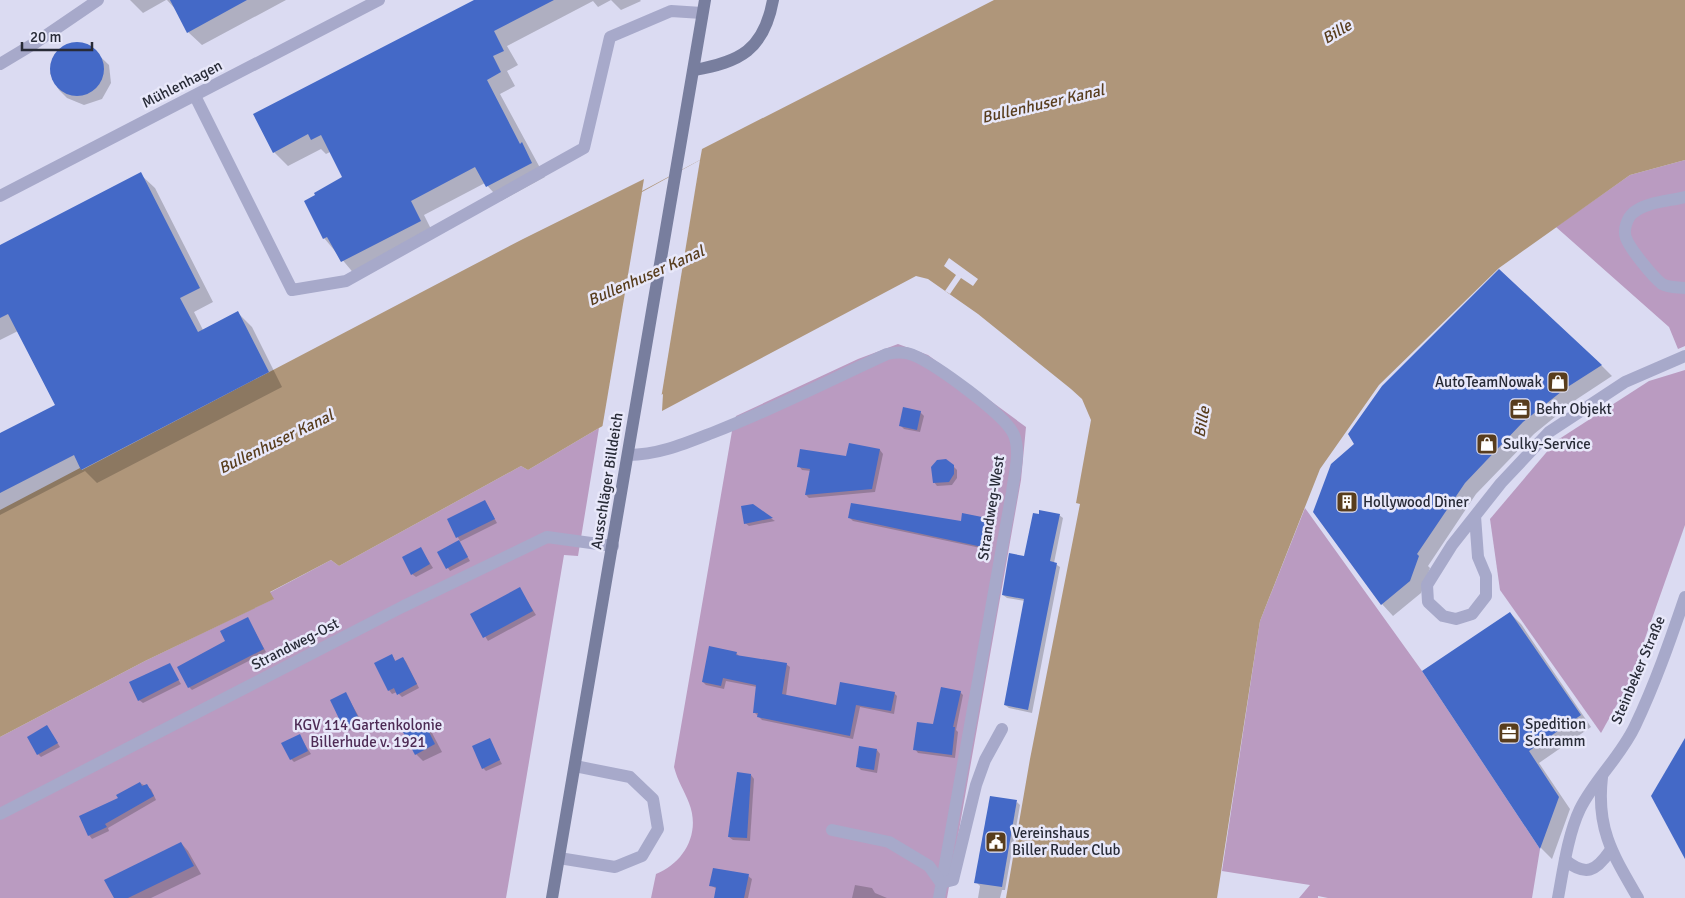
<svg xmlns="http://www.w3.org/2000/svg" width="1685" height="898" viewBox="0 0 1685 898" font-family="Signika,sans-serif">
  <rect width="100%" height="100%" fill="#dbdbf2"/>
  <g fill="#ba9bc1">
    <path d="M1685,160V346L1678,349L1669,327L1556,227L1630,175Z"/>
    <path d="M898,344L928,355L1026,427L1021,480L947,898H651L656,874C684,863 701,833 689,803C684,790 678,782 674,767L732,431L736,416L858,359Z"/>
    <path d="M1685,370V525L1630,681L1601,733L1500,590L1490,519L1556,441L1649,381Z"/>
    <path d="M599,428L578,556L564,555L506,898H0V737L145,661L273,599L269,593L331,560L339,566L521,466L528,470Z"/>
    <path d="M1305,508L1422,671L1540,849L1532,898H1328L1318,896V898H1299L1310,885L1222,871L1260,621Z"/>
  </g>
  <path fill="#af967a" d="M994,0H1685V160L1630,175L1499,268L1379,385L1320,469L1260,621L1217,898H1006L1030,759L1080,504L1076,503L1091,420L1082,399L1071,389L978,314L928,279L916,276L662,411L663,394L599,428L528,470L521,466L339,566L331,560L270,592L274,599L145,661L0,737V510L80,468L82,470L523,239L644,179L642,191L700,160L702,149Z"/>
  <g fill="#dbdbf2">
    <path d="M700,160L661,399L602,429L642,192Z"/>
    <path d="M949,258L978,279L973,286L961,278L950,294L945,291L956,275L944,266Z"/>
  </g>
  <g fill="#0003">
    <path d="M130,0H166L143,13Z"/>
    <path d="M167,0H286L202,45L188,32L178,12Z"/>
    <path d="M477,0H640L641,1L621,10L611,0L598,7L593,1L507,46L518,65L507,71L515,86L500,94L545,177L501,201L485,183L424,215L434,235L356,276L324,238L305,202L344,178L330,152L326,154L321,149L288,166L274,152Z"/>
    <path d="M69,44H87L109,65L111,83L102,99L84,105L67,98L59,90L50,73L54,55Z"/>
    <path d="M140,174L155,188L213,302L194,312L203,330L238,313L252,327L282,387L97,483L85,471L0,515V434L56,406L18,331L0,340V246Z"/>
    <path d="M1601,365L1612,376L1577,399L1534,434L1476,494L1428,566L1430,568L1421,593L1393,616L1382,604L1356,444Z"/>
    <path d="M920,412L924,416L920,432L904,429L900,425Z"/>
    <path d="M850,444L880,450L883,454L875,492L809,498L806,495L811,471L802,470L799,466L847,458Z"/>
    <path d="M953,466L957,470V478L952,485L937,486L934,482Z"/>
    <path d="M485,501L497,523L459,542L470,561L450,571L438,553L460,541L448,520Z"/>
    <path d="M753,505L772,519L775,521L749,526L745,523Z"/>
    <path d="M1040,515H1059L1063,518L1054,563L1060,567L1032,713L1009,708L1005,705L1025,601L1007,598L1003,595L1025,557Z"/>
    <path d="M850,518L962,522L992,520L995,523L990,550L853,521Z"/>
    <path d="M421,549L433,568L416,577L412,574Z"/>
    <path d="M520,589L536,615L488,641L472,615Z"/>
    <path d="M1510,613L1521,624L1591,727L1539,763L1570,809L1552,859L1541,848L1424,671Z"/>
    <path d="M248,619L266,652L192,690L189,687Z"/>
    <path d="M736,653L740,657L786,664L790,667L786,696L837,707L894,693L897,696L894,714L860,707L853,739L762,720L754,712L757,687L726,681L724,689L706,685L703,682Z"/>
    <path d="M392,655L396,662L403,658L406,662L419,688L402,697L397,692L392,694L389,690Z"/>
    <path d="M169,664L181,684L143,703L139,700Z"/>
    <path d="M960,692L963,695L956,730L958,732L955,758L918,753L915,749Z"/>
    <path d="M346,694L363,724L349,731L345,728Z"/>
    <path d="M424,723L431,731L442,752L423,761L416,754Z"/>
    <path d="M47,726L60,747L41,757L38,754Z"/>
    <path d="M299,735L311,754L294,762L291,759Z"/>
    <path d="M489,740L502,764L486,771L483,768Z"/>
    <path d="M877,750L880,754L877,773L861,770L858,767Z"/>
    <path d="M751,775L754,779L750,841L733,840L729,837Z"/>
    <path d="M140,783L151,789L156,800L108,828L109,831L92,839L89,835L119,798Z"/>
    <path d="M1017,802L1020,805L1005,890H1002L1000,898H978L980,886L976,882Z"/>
    <path d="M181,843L188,851L201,874L151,898H115Z"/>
    <path d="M748,876L752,879L748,898H715L717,889L710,885Z"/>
    <path d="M855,885L872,888L875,893L887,898H852Z"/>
  </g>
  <g fill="#4469c7">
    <path d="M170,0H247L187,33Z"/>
    <path d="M474,0H554L494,31L504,51L493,56L501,72L487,80L520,144L522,142L532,163L486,187L475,167L411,201L421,221L341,262L327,237L323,239L304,201L315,195L314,193L342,177L321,135L311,140L308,134L273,153L253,114Z"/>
    <circle cx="77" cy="69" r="27"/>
    <path d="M141,172L200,288L180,298L198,332L238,311L269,372L81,470L74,455L0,493V433L55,405L8,314L0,318V245Z"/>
    <path d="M1499,269L1602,365L1566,388L1523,422L1465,483L1417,554L1419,556L1410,581L1381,605L1313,512L1331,464L1354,444L1348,434L1382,386Z"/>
    <path d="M903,407L921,411L917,430L899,426Z"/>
    <path d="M849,443L880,449L872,489L805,495L810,469L797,467L800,449L846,456Z"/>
    <path d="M946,459L954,465V474L949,482L933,483L931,467L937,460Z"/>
    <path d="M485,500L495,519L456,538L447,519Z"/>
    <path d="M851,503L961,521L962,513L992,519L987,548L848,518Z"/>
    <path d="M753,504L773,518L744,524L741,506Z"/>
    <path d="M1039,510L1060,514L1050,561L1057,563L1028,710L1004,705L1024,599L1002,595L1009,553L1024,556L1033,513L1039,514Z"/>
    <path d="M459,540L468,557L446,569L437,552Z"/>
    <path d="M421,547L430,564L411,575L402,557Z"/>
    <path d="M520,587L533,611L483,638L470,614Z"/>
    <path d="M1510,612L1581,715L1529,751L1559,797L1540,849L1422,671Z"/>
    <path d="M248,617L264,649L188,688L177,667L225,641L220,631Z"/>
    <path d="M709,646L737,652L736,655L787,663L782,694L836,705L840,682L895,692L891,711L856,705L850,736L757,717L758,713H753L756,685L723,678L721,686L702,682Z"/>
    <path d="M392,654L395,661L403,657L417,684L397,695L394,688L388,691L374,663Z"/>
    <path d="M170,663L179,680L138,701L129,682Z"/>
    <path d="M941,687L961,691L953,727H955L952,755L913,750L917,722L933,724Z"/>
    <path d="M346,692L360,721L344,729L330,700Z"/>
    <path d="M424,722L435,744L415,755L403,732Z"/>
    <path d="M47,725L58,743L37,755L27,737Z"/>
    <path d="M300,734L308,751L290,760L281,743Z"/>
    <path d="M490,738L500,760L482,769L472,746Z"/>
    <path d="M1685,738V859L1651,796Z"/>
    <path d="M859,746L877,749L874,770L856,767Z"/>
    <path d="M737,772L751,774L747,838L728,837Z"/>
    <path d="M140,782L142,786L147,784L154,796L105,824L107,827L88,836L79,816L118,798L116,795Z"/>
    <path d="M990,796L1017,800L1002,887L974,883Z"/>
    <path d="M181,842L194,866L128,898H114L104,880Z"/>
    <path d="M713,868L749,874L744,898H714L716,887L709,886Z"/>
  </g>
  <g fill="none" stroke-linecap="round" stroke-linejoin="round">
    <g stroke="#a7a9ca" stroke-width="12">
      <path d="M0,64L35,43L98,0"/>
      <path d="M195,96L292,290L346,281L584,148L610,37L671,11L702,13"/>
      <path d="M1685,197C1670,201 1645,202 1633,213C1627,218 1623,230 1626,238C1630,249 1653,277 1662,284C1669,288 1677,287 1685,288"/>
      <path d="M628,455C658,455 684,444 712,433C772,410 828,381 887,354C896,352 904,351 913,355C935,364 1006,415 1014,435C1021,452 1014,475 1012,492L939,898"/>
      <path d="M0,814L402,607L547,537L613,546"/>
      <path d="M832,830L889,842L929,866L941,883L953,880L976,785L985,760L1002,729"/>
      <path d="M559,858L615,867L642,856L658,829L653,799L630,777L575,766"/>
    </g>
    <g stroke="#a7a9ca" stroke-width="12">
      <path d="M0,196L379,0"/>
      <path d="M1475,516L1478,557L1486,576V596L1472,614L1456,619L1443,616L1428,602L1427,585L1452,545L1501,483L1549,432L1625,382L1685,356"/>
      <path d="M1602,777C1596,829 1613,855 1638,898"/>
      <path d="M1565,860C1586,877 1596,871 1610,851"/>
      <path d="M1558,898C1563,871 1568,834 1580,809C1595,779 1621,756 1635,726C1655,684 1670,641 1685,597"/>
    </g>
    <g stroke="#787e9e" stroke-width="12">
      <path d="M694,70C740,62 764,50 773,0"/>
      <path d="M552,898L705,0"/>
    </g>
  </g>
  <defs>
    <g id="shop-square" transform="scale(1.125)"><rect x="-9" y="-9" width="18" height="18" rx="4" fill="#583d1d" stroke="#e8e8fa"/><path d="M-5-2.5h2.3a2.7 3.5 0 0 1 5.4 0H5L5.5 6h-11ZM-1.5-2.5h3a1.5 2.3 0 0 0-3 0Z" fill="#fff"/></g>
    <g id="office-square" transform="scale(1.125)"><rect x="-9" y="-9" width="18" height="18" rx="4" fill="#583d1d" stroke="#e8e8fa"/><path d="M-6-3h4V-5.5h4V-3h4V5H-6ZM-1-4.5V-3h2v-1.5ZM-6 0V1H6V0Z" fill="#fff"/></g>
    <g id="building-square" transform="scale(1.125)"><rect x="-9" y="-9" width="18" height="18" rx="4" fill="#583d1d" stroke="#e8e8fa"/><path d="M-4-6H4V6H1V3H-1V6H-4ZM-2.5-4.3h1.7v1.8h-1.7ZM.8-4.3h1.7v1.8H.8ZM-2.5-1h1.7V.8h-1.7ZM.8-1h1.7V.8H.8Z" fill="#fff"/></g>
    <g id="civic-square" transform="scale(1.125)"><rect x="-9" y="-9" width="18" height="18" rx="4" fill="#583d1d" stroke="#e8e8fa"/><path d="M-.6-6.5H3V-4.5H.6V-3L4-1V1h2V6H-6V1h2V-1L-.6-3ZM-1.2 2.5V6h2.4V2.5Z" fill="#fff"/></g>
  </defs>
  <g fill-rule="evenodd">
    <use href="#shop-square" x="1558" y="382"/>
    <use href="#office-square" x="1520" y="409"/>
    <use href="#shop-square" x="1487" y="444"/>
    <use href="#building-square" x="1347" y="502"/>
    <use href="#office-square" x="1509" y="733"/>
    <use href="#civic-square" x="996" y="842"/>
  </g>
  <g text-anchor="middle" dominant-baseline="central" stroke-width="5" stroke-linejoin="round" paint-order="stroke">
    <g font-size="15" fill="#282b37" stroke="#e8e8fa">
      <text transform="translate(182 84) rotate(-27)">Mühlenhagen</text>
      <text transform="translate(607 481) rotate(-81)">Ausschläger Billdeich</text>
      <text transform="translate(991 508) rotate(-81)">Strandweg-West</text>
      <text transform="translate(295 644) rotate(-27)">Strandweg-Ost</text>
      <text transform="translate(1638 670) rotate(-67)">Steinbeker Straße</text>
    </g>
    <g font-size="15" fill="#282b37" stroke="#e8e8fa" text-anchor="start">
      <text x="1542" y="382" text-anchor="end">AutoTeamNowak</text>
      <text x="1536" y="409">Behr Objekt</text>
      <text x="1503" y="444">Sulky-Service</text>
      <text x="1363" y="502">Hollywood Diner</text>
      <text x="1525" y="724">Spedition<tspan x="1525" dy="17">Schramm</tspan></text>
      <text x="1012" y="833">Vereinshaus<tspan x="1012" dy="17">Biller Ruder Club</tspan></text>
    </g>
    <g font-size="15" fill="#4e2b55" stroke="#e8e8fa">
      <text x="368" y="725">KGV 114 Gartenkolonie<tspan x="368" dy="17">Billerhude v. 1921</tspan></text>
    </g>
    <g font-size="16" font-style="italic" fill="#583d1d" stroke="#e8e8fa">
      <text transform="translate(1337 32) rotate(-31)">Bille</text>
      <text transform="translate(1043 104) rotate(-13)">Bullenhuser Kanal</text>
      <text transform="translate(646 276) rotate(-24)">Bullenhuser Kanal</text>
      <text transform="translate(1202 422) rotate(-80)">Bille</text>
      <text transform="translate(276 442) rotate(-26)">Bullenhuser Kanal</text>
    </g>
  </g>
  <path d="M22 42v8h70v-8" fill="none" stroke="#282b37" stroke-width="2.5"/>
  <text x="30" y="42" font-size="15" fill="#282b37" stroke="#e8e8fa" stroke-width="4" paint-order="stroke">20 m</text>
</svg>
